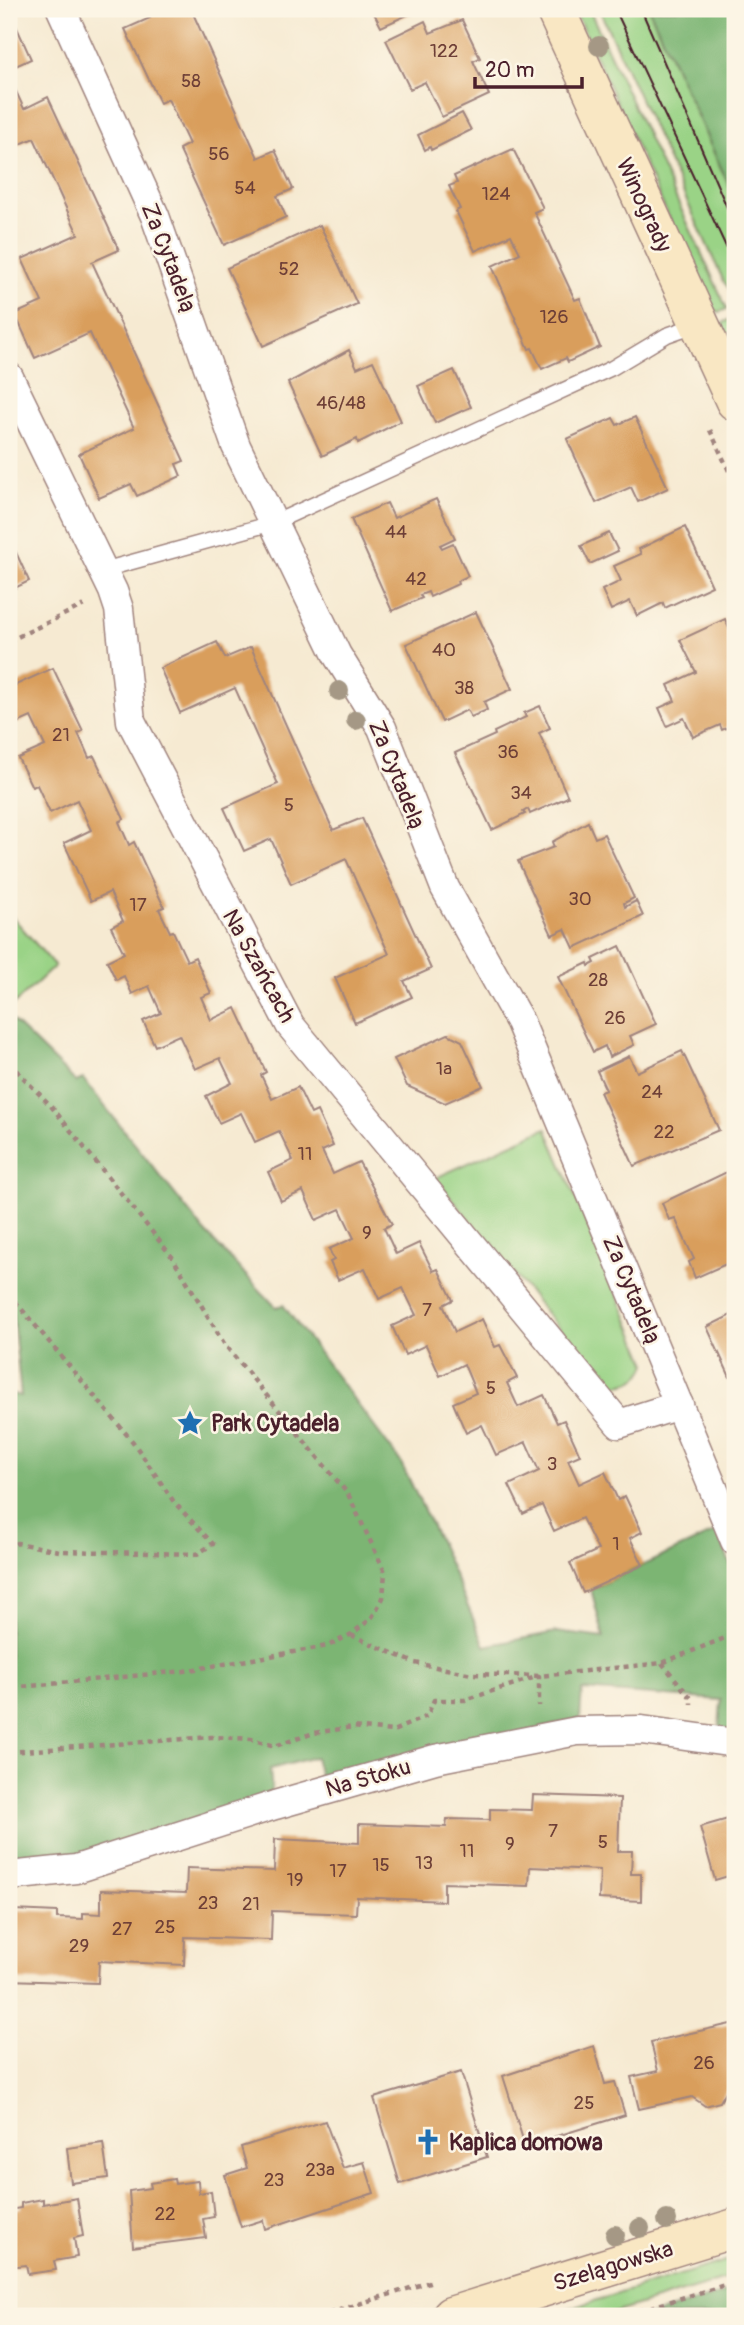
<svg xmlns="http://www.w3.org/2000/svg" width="744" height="2325" viewBox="0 0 744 2325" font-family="Pangolin,sans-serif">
  <rect width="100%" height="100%" fill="#fcf5e5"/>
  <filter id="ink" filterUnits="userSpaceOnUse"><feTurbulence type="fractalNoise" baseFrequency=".0143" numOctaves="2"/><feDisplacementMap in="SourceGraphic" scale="14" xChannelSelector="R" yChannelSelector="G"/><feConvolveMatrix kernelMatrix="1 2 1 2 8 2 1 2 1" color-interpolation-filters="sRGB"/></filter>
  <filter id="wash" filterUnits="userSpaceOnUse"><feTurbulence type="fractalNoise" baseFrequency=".00686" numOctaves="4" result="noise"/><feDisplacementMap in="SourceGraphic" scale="28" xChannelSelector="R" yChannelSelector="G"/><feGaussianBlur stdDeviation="1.57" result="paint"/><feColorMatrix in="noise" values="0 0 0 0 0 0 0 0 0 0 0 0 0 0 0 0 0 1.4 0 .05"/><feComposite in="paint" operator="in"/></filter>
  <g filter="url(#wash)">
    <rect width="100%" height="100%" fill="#f6ead2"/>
    <g fill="#9ad386" stroke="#727958" stroke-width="2">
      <path d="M574,9H589L727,309L719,312L710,308Z"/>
      <path d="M599,9H649L735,199V296L724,282Z"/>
      <path d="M735,317V362L720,331L724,322Z"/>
      <path d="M9,913L55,966L9,1009Z"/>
      <path d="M546,1128L647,1364C640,1383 625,1384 607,1387L435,1178Z"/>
      <path d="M735,2258V2276L604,2316H545Z"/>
    </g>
    <g fill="#7bb573" stroke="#626a4f" stroke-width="2">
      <path d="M649,9H735V199Z"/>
      <path d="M9,1017L76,1082L83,1079L205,1232L276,1307L283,1305L400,1461L442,1547L485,1646L556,1632L604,1638L591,1589L717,1531L735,1576V1730L719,1729L721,1700L582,1690L580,1719L321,1781L315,1757L270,1769L272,1794L71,1858L9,1862V1393L21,1396L12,1308H9Z"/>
      <path d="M735,2290V2316H649Z"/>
    </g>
    <g id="blocks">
      <g fill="#d99e5c">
        <path d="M146,9H191L258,158L275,150L293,189L277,196L286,217L224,245L179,149L189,144L168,99L160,103L125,29L150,18Z"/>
        <path d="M372,9H415L416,11L381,27Z"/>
        <path d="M9,10L31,59L9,69Z"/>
        <path d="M462,20L480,58L473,61L489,95L442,117L425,82L410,89L386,40L425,21L430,33Z"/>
        <path d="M9,76L24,109L48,97L119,250L92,262L184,461L176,464L181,476L137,496L131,484L99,498L79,454L134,428L90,333L35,358L15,314L42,302L22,259L78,234L34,138L9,149Z"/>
        <path d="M462,113L471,130L431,150L430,147L425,150L418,135Z"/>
        <path d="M513,149L543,208L534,212L575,300L580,298L600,347L568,362L566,358L542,369L532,348L529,349L492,266L520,253L511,235L475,251L456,211L460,209L449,186L457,183L454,176Z"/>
        <path d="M320,225L357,304L263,346L227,268Z"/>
        <path d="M349,350L357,368L373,361L401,421L358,443L357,439L322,456L288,383Z"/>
        <path d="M454,370L471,407L435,423L418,386Z"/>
        <path d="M635,417L668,488L638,502L631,487L596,503L567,439L613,418L617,425Z"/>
        <path d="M436,499L455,538L440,545L442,548L453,543L468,576L457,581L458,584L430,597L428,592L420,595L422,598L392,611L351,519L387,503L394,518Z"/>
        <path d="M685,527L712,586L665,608L663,603L637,616L630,601L611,610L602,590L621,581L614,566L641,554L639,549Z"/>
        <path d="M609,533L618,551L590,564L581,546Z"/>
        <path d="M9,537L29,581L9,591Z"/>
        <path d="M476,612L512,689L484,702L487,710L471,717L467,710L442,722L406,644Z"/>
        <path d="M725,619L735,642V724L722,730L720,725L693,737L684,718L667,726L659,708L675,701L668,685L696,672L680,640Z"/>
        <path d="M217,642L225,658L251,647L333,830L362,818L431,969L404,981L412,997L355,1023L335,978L389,954L346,859L291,884L271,839L244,851L224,808L278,784L235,688L180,713L160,668Z"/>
        <path d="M53,668L83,731L78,733L89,758L94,756L124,819L119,822L129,845L134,842L164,907L159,909L170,932L173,931L187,961L195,957L211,993L201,997L211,1020L236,1008L266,1072L261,1075L272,1099L298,1087L311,1114L317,1111L333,1146L322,1151L333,1174L359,1162L392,1224L384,1228L396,1254L419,1243L433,1271L438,1269L453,1300L443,1305L455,1332L482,1319L495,1347L500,1345L517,1378L507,1383L518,1407L544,1395L557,1423L564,1420L580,1455L568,1460L579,1484L605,1472L618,1500L625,1496L642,1532L630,1538L643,1565L583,1593L570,1563L598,1550L582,1518L554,1531L542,1505L523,1514L509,1485L539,1471L526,1442L496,1455L482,1425L466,1433L453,1403L476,1393L464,1364L440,1376L426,1345L405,1355L392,1326L416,1315L403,1288L379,1299L365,1268L338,1280L330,1262L334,1260L329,1249L354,1238L340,1209L316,1220L303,1191L281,1201L268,1172L293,1160L279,1131L255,1142L241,1113L219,1123L206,1096L232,1083L220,1058L195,1069L179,1035L155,1046L143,1021L161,1013L149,986L132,994L124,976L116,980L107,961L124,953L111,927L123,921L110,892L91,901L64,843L91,830L77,800L50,813L37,785L32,787L18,758L45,746L31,717L9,727V688Z"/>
        <path d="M540,706L550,728L539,733L568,797L530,814L528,809L523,812L525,814L492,830L455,753L495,735L494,732L526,717L524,713Z"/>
        <path d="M588,822L595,838L604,834L634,898L624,903L625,907L636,901L643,916L574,948L565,929L552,935L518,861L554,847L552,842Z"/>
        <path d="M620,946L656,1024L630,1036L634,1045L609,1057L605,1046L593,1052L558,977L588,963L589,966L595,963L593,959Z"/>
        <path d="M448,1034L462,1041L483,1086L445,1103L407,1086L394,1059Z"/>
        <path d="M682,1051L719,1130L634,1166L600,1092L606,1090L597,1071L629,1056L637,1072Z"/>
        <path d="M735,1168V1260L695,1278L689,1262L694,1259L675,1218L669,1220L662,1203Z"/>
        <path d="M735,1313V1388L707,1327Z"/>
        <path d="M533,1795L620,1798L618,1851H632L631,1874H641V1901L599,1899L600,1870L530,1867L529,1886L444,1883V1901L357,1897L356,1914L272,1911L271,1940L185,1937L184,1965L99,1961L98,1983L9,1980V1924L13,1925L14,1910L57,1912V1918L83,1919V1913L101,1914V1890L186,1893L187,1868L274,1871L275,1839L359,1843V1824L446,1827L447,1819L490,1820V1809L532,1810Z"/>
        <path d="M735,1817V1874L715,1880L700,1827Z"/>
        <path d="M735,2023V2087L728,2088L720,2102L705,2106L692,2097L639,2109L631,2077L658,2071L651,2042Z"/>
        <path d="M594,2046L605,2084L615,2082L625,2115L525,2146L503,2076Z"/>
        <path d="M461,2072L487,2157L400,2184L374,2098Z"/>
        <path d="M325,2121L343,2168L364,2162L374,2193L265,2229L263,2220L241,2227L225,2175L247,2168L241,2147Z"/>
        <path d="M103,2143L108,2178L71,2183L67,2148Z"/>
        <path d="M174,2179L175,2184L198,2181L199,2193L211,2191L214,2217L203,2219L206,2238L133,2247L129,2191L151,2188L150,2183Z"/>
        <path d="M77,2198L83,2236L74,2238L77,2257L54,2261L56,2270L28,2274L26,2265L9,2267V2210L21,2208V2203L43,2199V2204Z"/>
      </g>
    </g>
  </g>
  <g filter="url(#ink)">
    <use href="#blocks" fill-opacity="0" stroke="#a0847e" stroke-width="2"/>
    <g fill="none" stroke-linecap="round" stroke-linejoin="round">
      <g stroke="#a0847e" stroke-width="17">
        <path id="lane" d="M103,570L273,523L612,368L667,335L698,324"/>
      </g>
      <g stroke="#a0847e" stroke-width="31">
        <g id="street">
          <path d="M61,9L155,216L236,446L337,655L382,728L445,888L520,1022L735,1541"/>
          <path d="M9,377L113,591L119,609L131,721L290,1025L619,1424L679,1405"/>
          <path d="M9,1876L76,1869L275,1805L435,1759L577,1731L642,1730L735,1743"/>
        </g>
      </g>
      <g stroke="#a0847e" stroke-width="41">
        <g id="secondary">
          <path d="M555,9L735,401"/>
          <path d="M451,2316L735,2228"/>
        </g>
      </g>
      <g stroke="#a0847e" stroke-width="4.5" stroke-dasharray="5 5" stroke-linecap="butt">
        <path d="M710,430L735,484"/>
        <path d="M9,641L84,605"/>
        <path d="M9,1063L51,1106L173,1258L225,1345L348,1494L385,1572L383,1598L371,1619L350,1635L328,1646L184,1671L9,1688"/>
        <path d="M9,1294L133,1442L174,1502L213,1544L197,1554L59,1551L17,1543L9,1550"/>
        <path d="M351,1635L415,1663L472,1674L539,1676L662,1663L735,1634"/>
        <path d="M662,1663L691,1698V1704"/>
        <path d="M9,1752L211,1737L251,1739L275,1746L314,1733L353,1727L393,1731L427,1716L434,1700H465L539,1676V1706"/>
        <path d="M320,2316L433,2281"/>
        <path d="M622,2316L735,2282"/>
      </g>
      <use href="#lane" stroke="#fff" stroke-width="14"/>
      <use href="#street" stroke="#fff" stroke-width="28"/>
      <use href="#secondary" stroke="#f9e7c3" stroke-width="38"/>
      <g stroke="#4a1f2b" stroke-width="2">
        <path d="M615,9L735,266"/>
        <path d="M641,9L735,226"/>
      </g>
    </g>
    <g fill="#a59885">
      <circle cx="599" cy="46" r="10"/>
      <circle cx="339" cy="691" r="10"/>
      <circle cx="356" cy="720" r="10"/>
      <circle cx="667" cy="2220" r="10"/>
      <circle cx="640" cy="2228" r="10"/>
      <circle cx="615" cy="2235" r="10"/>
    </g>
  </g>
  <defs>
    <g id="sight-bare" transform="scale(2.1)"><path d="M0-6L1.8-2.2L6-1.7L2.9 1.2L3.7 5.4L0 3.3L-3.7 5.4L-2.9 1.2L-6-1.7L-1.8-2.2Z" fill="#1f6fb2" stroke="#fcf5e5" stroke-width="2.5" paint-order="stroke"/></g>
    <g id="church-bare" transform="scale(2.1)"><path d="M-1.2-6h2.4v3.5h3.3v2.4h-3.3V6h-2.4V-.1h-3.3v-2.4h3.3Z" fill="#1f6fb2" stroke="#fcf5e5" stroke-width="2.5" paint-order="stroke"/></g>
  </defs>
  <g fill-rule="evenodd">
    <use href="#sight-bare" x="190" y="1423"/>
    <use href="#church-bare" x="428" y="2142"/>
  </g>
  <g text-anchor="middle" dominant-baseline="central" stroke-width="5" stroke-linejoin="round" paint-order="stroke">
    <g font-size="19" fill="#6e3f37">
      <text x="444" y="51">122</text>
      <text x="191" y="81">58</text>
      <text x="219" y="154">56</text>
      <text x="245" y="188">54</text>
      <text x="496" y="194">124</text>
      <text x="289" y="269">52</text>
      <text x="554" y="317">126</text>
      <text x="341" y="403">46/48</text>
      <text x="396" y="532">44</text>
      <text x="416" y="579">42</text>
      <text x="444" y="650">40</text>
      <text x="464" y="688">38</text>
      <text x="61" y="735">21</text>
      <text x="508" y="752">36</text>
      <text x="521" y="793">34</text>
      <text x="289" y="805">5</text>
      <text x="580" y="899">30</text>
      <text x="138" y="905">17</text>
      <text x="598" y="980">28</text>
      <text x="615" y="1018">26</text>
      <text x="444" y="1069">1a</text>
      <text x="652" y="1092">24</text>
      <text x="664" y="1132">22</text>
      <text x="305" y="1154">11</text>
      <text x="367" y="1233">9</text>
      <text x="427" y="1310">7</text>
      <text x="491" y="1388">5</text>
      <text x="552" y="1464">3</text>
      <text x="616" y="1544">1</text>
      <text x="553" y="1831">7</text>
      <text x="603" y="1842">5</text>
      <text x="510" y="1844">9</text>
      <text x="467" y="1851">11</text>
      <text x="424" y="1863">13</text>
      <text x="381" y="1865">15</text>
      <text x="338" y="1871">17</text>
      <text x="295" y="1880">19</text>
      <text x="208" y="1903">23</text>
      <text x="251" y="1904">21</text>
      <text x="165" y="1927">25</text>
      <text x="122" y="1929">27</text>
      <text x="79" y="1946">29</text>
      <text x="704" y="2063">26</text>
      <text x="584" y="2103">25</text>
      <text x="320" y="2170">23a</text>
      <text x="274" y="2180">23</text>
      <text x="165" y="2214">22</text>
    </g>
    <g font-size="23" fill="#4a1f2b" stroke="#fcf5e5">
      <text transform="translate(644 205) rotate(65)">Winogrady</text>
      <text transform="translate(169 258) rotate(69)">Za Cytadelą</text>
      <text transform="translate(397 775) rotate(68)">Za Cytadelą</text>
      <text transform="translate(259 966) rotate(61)">Na Szańcach</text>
      <text transform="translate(632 1290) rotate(67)">Za Cytadelą</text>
      <text transform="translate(368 1778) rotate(-16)">Na Stoku</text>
      <text transform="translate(613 2266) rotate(-17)">Szelągowska</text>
    </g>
    <g font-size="23" font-weight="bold" fill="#4a1f2b" stroke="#fcf5e5" text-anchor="start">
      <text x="211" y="1423">Park Cytadela</text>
      <text x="449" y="2142">Kaplica domowa</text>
    </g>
  </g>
  <rect width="744" height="2325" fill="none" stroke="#fcf5e5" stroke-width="35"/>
  <path d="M475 77v10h107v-10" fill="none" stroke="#4a1f2b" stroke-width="3.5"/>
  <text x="485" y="77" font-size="21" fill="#4a1f2b" stroke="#fcf5e5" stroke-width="5" paint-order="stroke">20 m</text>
</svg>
